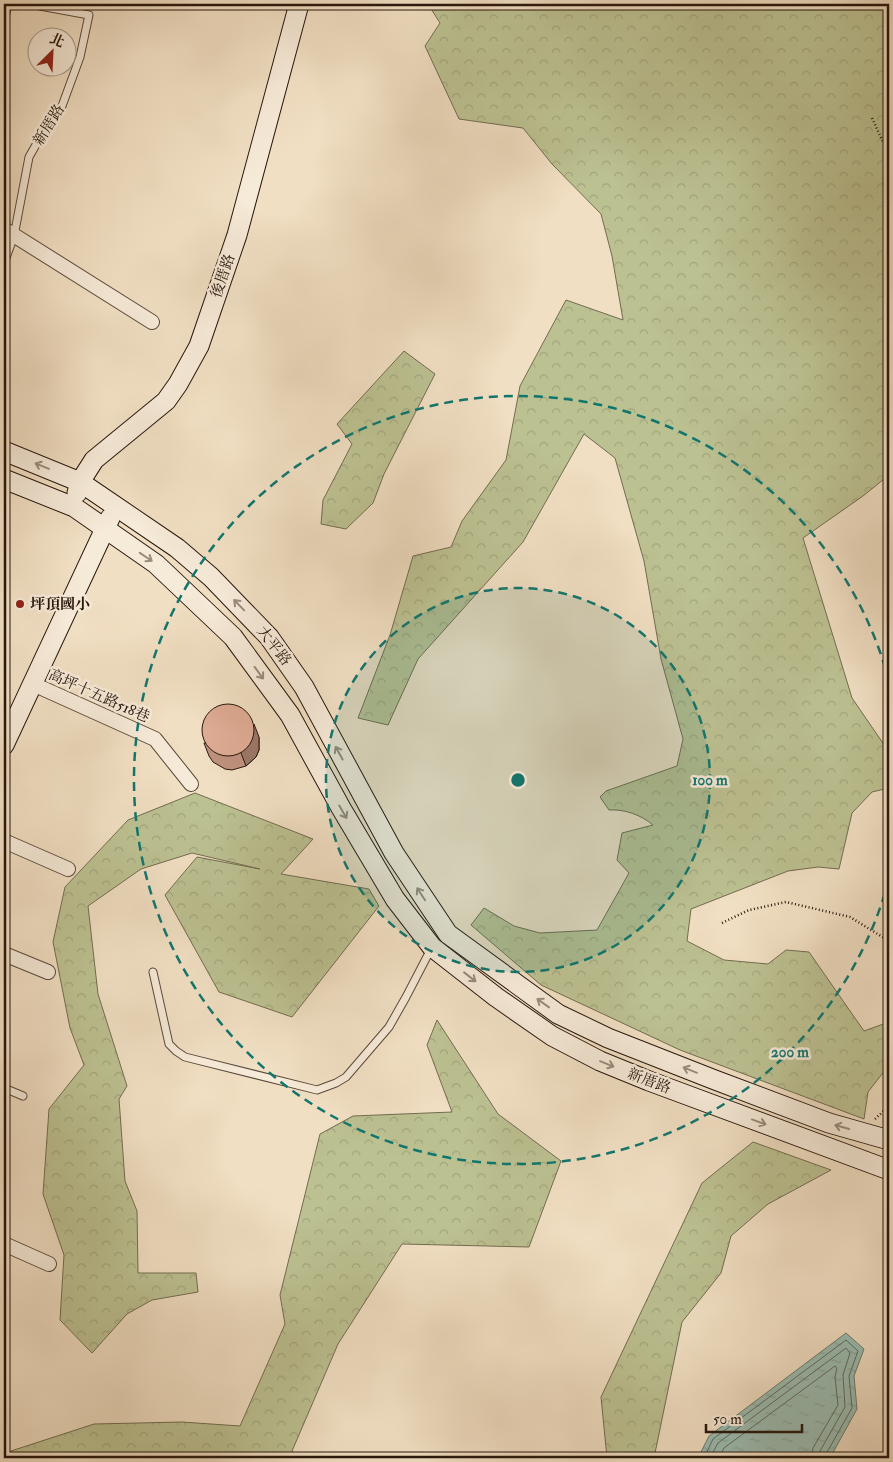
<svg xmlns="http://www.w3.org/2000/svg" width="893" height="1462" viewBox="0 0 893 1462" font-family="'IM FELL Double Pica','Noto Serif TC',serif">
  <defs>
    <pattern id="forest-crowns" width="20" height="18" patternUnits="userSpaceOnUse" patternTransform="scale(1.25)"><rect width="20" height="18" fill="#bcc192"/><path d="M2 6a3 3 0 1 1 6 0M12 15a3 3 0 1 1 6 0" fill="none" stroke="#a2a57d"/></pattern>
    <pattern id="water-ripples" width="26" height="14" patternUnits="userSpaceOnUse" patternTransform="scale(1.25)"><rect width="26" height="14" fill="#9bbdb2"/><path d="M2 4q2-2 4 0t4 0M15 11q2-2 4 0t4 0" fill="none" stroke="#86a298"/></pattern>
  </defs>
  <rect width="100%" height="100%" fill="#f1dfc3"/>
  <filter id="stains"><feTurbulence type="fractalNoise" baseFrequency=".004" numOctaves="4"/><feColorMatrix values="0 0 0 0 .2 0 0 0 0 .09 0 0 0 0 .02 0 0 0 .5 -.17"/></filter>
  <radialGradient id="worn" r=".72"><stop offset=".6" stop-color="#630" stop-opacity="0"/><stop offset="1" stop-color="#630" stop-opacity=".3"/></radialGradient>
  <g fill="url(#forest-crowns)" stroke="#726c50">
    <path d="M428,4H889V475L863,496L803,538L852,698L889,752V788L872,792L852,813L839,869L818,867L788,871L691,909L687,941L724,960L768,964L786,950L809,952L864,1031L889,1022V1065L868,1092L864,1119L680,1050L541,985L471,925L484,908L514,926L540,933L597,930L629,873L617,860L622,833L653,825C641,815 625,809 609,810L600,797L606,791L677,766L683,739L661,659L644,561L615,458L584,434L523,542L418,659L388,725L358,718L390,635L413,556L451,547L462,521L506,460L520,386L566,300L623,320L612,256L601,214L552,164L523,128L459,119L425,46L440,23Z"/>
    <path d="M404,351L435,374L384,474L373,503L346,529L321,524L323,500L352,444L337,424Z"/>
    <path d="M195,793L313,839L281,874L369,889L379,906L292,1017L219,992L165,895L197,857L260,869L192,853L141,869L88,906L98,994L127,1086L119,1099L125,1181L137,1211L138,1273H196L198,1292L152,1300L127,1314L92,1353L60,1320L64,1255L43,1194L49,1109L84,1065L70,1028L53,942L65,887L128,820Z"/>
    <path d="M437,1020L498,1114L561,1161L529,1247L402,1244L338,1344L292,1451L297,1458H13L11,1451L94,1424L182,1422L240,1426L285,1324L280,1295L320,1134L353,1116L452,1112L427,1045Z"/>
    <path d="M753,1142L831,1170L768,1204L731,1236L721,1273L682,1322L654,1458H607L601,1397L702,1183Z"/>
  </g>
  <path fill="url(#water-ripples)" stroke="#6d7b70" d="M846,1333L864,1349L854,1376L857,1409L830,1458H698L709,1436Z"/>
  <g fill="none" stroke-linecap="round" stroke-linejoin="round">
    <g stroke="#616a60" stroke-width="1">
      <path d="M704,1458L713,1439L846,1340L858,1351L849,1376L852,1408L826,1454L825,1458"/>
      <path d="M710,1458L718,1443L846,1348L850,1353L843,1375L845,1407L820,1451L819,1458"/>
      <path d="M719,1458L724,1448L835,1366L837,1368L835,1377L838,1405L813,1448L811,1458"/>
    </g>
    <g stroke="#5a493a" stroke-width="9">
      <g id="lane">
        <path d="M4,22L8,4"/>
        <path d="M4,263L14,236L29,157L37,143L62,106L80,57L89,15L29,4"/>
        <path d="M153,972L169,1044L176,1051L185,1057L317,1090L336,1083L346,1077L389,1027L406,997L432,947"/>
        <path d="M4,1088L23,1096"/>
      </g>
    </g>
    <g stroke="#5a493a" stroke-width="16">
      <g id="street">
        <path d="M4,229L152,322"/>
        <path d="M33,684L155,739L191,784"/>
        <path d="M4,841L68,869"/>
        <path d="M4,954L48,972"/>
        <path d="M4,1244L49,1264"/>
      </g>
    </g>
    <g stroke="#27170d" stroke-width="21">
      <g id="secondary">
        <path d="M4,451L80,482L177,548L211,577L269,637L304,687L394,853L448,934L558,1014L608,1038L715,1080L829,1123L889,1140"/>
        <path d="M4,479L74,507L156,564L233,637L290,715L341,808L395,899L432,947L496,997L552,1036L600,1061L649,1081L889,1170"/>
        <path d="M77,493L80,482L94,460L166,401L178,384L199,346L237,235L299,4"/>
        <path d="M4,745L110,518"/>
      </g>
    </g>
    <g stroke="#27170d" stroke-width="2.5" stroke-dasharray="1 2.5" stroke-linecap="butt">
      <path d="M872,118L889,155"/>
      <path d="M722,923L749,910L786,902L850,917L889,941"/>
      <path d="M875,1119L889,1106"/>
    </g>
    <use href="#lane" stroke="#f6ead8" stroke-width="7"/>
    <use href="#street" stroke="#f6ead8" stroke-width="14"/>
    <use href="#secondary" stroke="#f6ead8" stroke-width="19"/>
  </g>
  <path fill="#be927e" stroke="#27170d" d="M259,737V750L256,757L246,766L232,770L225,769L213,762L209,756L204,743Z"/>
  <path fill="#9b7767" stroke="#27170d" d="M254,724L259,737V750L256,757L246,766L241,753Z"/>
  <circle fill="#ddaa93" stroke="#27170d" cx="228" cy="730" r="26"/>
  <defs><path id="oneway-shaft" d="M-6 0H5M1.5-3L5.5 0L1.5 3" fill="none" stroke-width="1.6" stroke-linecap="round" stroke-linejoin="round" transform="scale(1.25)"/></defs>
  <g stroke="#998b7d">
    <use href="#oneway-shaft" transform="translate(42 466) rotate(-158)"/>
    <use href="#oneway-shaft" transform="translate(146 557) rotate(34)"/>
    <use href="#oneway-shaft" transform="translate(239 605) rotate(-134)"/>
    <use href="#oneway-shaft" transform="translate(259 673) rotate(54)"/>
    <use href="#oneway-shaft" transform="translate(339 753) rotate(-119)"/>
    <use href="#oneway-shaft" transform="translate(343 812) rotate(60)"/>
    <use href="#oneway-shaft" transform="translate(421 894) rotate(-123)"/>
    <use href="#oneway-shaft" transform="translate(470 977) rotate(38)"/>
    <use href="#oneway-shaft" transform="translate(543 1003) rotate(-144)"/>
    <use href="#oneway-shaft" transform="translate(607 1064) rotate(22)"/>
    <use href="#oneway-shaft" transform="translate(690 1070) rotate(-158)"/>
    <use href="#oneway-shaft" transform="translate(759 1122) rotate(20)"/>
    <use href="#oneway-shaft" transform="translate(842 1127) rotate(-164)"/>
  </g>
  <circle cx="518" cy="780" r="192" fill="#0f766e" fill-opacity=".12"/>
  <g fill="none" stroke="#0f766e" stroke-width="2.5" stroke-dasharray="9 6">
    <circle cx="518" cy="780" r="192"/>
    <path d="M889 879A384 384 0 1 1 889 681"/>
  </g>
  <circle fill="#8f2418" stroke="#f6ead8" stroke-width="2" cx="20" cy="604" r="5"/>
  <g text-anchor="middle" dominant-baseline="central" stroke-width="5" stroke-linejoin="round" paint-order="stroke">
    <g font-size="15" fill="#27170d" stroke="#f6ead8">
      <text transform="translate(49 125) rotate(-58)">新厝路</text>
      <text transform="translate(223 276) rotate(-71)">後厝路</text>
      <text transform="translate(274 646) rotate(52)">大平路</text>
      <text transform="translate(99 696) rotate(24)">高坪十五路518巷</text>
      <text transform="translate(649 1081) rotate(21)">新厝路</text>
    </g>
    <g font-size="15" font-weight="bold" fill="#27170d" stroke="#f6ead8" text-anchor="start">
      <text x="30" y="604">坪頂國小</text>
    </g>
  </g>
  <circle cx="518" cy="780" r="8" fill="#0f766e" stroke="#f6ead8" stroke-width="2.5"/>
  <g font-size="15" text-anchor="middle" font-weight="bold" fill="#0f766e" stroke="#f6ead8" stroke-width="5" stroke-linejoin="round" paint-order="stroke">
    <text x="710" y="785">100 m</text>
    <text x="790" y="1057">200 m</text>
  </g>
  <rect width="893" height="1462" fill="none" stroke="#f1dfc3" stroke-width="20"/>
  <rect x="5" y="5" width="883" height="1452" fill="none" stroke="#27170d" stroke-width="2.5"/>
  <rect x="10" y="10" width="873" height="1442" fill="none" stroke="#27170d"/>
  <g transform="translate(52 52) rotate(24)"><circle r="24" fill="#f6ead8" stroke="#a39687"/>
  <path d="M0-4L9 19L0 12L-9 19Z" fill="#8f2418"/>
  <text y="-8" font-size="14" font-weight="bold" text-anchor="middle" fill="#27170d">北</text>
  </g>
  <path d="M706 1424v8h96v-8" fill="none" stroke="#27170d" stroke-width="2.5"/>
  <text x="713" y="1424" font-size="15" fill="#27170d" stroke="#f6ead8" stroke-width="4" paint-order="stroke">50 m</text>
  <rect width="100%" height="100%" filter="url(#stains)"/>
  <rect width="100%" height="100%" fill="url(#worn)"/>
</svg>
